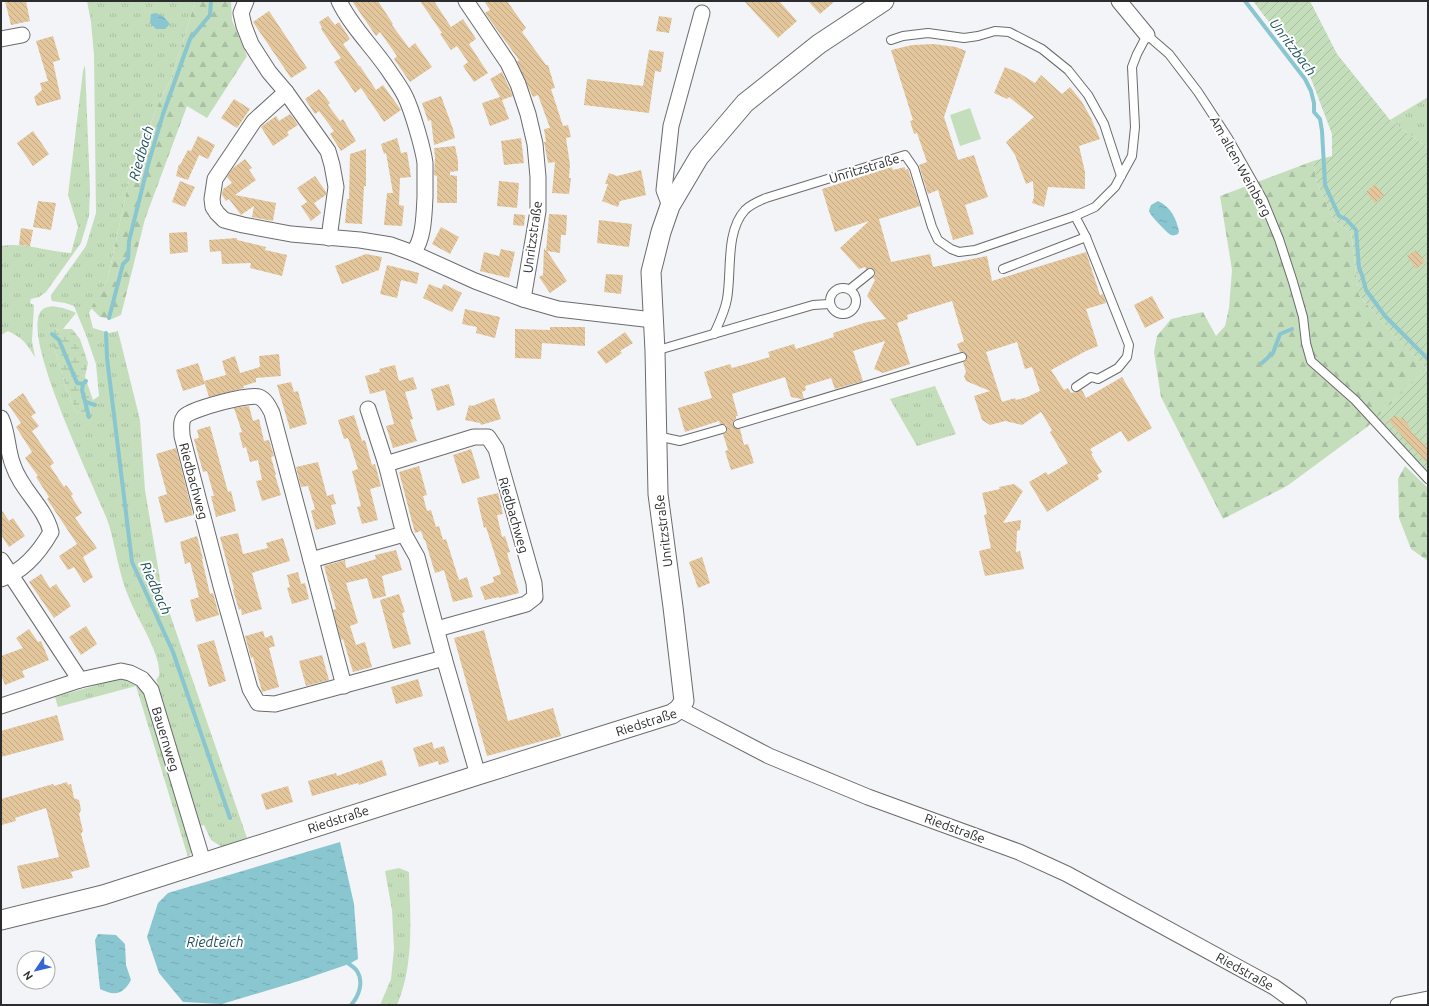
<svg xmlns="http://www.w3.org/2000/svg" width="1429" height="1006" viewBox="0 0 1429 1006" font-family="Ubuntu,sans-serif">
  <defs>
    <pattern id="grass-tufts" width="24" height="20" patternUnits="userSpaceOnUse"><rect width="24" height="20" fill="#c4debc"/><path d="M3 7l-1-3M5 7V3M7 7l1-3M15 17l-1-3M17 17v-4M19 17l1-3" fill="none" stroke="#a9bfa2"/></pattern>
    <pattern id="forest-firs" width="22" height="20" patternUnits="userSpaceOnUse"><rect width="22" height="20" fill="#c4debc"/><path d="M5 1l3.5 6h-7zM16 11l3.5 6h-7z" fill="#a9bfa2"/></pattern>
    <pattern id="wetland-marsh" width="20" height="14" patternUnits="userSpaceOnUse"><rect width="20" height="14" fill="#c4debc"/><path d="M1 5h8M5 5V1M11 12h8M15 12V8" fill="none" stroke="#a9bfa2"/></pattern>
    <pattern id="garden-furrows" width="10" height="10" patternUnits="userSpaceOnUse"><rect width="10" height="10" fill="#c4debc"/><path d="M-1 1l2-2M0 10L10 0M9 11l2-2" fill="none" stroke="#a9bfa2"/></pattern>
    <pattern id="water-ripples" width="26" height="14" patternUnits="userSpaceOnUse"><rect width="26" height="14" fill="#89c6d0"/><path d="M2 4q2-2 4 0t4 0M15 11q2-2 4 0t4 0" fill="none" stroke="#76aab3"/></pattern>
    <pattern id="building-back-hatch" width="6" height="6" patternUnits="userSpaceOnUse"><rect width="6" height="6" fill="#e3c69c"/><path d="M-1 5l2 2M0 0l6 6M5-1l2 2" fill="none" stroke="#c3aa87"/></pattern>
  </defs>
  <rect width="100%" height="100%" fill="#f3f4f7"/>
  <g fill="url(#grass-tufts)">
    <path d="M87,1H195L187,29L171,79L157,107L141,149L139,167L129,180L108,278L89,313L93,328L109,333L118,331L140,420L145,490L162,591L247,838L222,847L211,840L204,825L200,826L156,687L158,684L156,680L159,676C162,655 137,619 129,598C119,575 116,549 109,525C97,490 20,338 41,311C49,302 67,309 76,313L63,329L54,330V347L67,390L76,412L89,415L93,400L99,396L96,364L86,335L74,306L65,303L52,301L51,298V295L86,246L96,213L94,55L91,22Z"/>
    <path d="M85,65L90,190L89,216L81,243L46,292L39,297L31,299L30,303L34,305L32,341L35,357C26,343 24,339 8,331L1,335V246C24,242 48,252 71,253L78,227L68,195L83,71Z"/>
    <path d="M1428,97V148L1390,120Z"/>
    <path d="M935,386L956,434L917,446L890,399Z"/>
    <path d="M118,679C130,679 136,684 143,693L192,850L190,855L188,857L136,686L58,707L55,697Z"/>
    <path d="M399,868L409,872C410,916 415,963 397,1005H380L391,979L394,949L392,910L385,871Z"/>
  </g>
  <g fill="url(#forest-firs)">
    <path d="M195,1H231L232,20L247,56L207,118L187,106L145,219L121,315L112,319L100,317L91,308L108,278L129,180L139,167L141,149L157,107L171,79L187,29Z"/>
    <path d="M1313,161L1317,183L1334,221L1351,232L1359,295L1387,328L1427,369L1367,427L1344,444L1287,486L1223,519L1161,397L1154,352L1157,336L1171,319L1203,312L1216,336L1225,326L1229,308L1232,270L1220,196Z"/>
    <path d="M1405,466L1428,488V561L1411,549L1399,518L1398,479Z"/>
  </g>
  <path fill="url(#wetland-marsh)" d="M63,329H72L80,339L88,363L85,377L93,400L89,416L76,412L67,390L54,347V330Z"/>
  <path fill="url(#garden-furrows)" d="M1253,1H1310L1337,54L1390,120L1428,148V472L1377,417L1427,369L1387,328L1359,295L1351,232L1334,221L1317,183L1313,161L1332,156V134L1310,76Z"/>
  <path fill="#c4debc" d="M970,108L981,139L960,146L950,115Z"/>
  <g fill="url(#water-ripples)">
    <path d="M156,13L163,16L170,24L165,29H156L150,23L151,14Z"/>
    <path d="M1158,201C1171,207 1176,218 1179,231L1178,234C1175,235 1174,236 1171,235C1168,234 1149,214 1149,211C1149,210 1151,205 1151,205Z"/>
    <path d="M340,842L354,904L358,959L349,964L302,980L222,1004L183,1002L159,973L147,937L158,903L168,893Z"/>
    <path d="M98,934L116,935L125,944L126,965L131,980C123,995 114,996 100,989L95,940Z"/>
  </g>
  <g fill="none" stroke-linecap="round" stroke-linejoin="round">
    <g stroke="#89c6d0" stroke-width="4">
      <path d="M1245,1L1305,79L1311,91L1314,103V112L1320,119L1322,131L1325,185L1339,216L1346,219L1356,230L1359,268L1362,275L1366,290L1385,316L1428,359"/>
      <path d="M109,318L123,264L128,259L129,241L148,165L163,114L190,39L210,15L211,1"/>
      <path d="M106,333L107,358L132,562L173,652L230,818"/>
      <path d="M52,334L59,340L77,383L83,384"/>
      <path d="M1262,363L1273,353L1280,334L1292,329"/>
      <path d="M86,381L83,384L82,390L89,417"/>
      <path d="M86,402L95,405"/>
      <path d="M349,964C352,966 355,968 357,971C364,982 359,996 351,1005"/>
    </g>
  </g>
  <g fill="url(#building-back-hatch)" fill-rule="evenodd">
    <path d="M5,1H26L30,21L11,25Z"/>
    <path d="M352,1H378L393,24L392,25L409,48L415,43L432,67L410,82L394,59L397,56L380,32L376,36Z"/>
    <path d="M420,1H434L451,27L463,19L476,39L469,44L488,73L474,82L463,66L468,62L457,46L451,50L440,34L442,33Z"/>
    <path d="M484,1H507L526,28L522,32L546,65H548L555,88L551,89L563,126L568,125L571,137L566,138L570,165L569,178H571L569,194L552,193L555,162L548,163L544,142H546L544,129L550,128L538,95L533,97L517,62L519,60L485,13L490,10Z"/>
    <path d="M744,1H779L797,21L778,38Z"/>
    <path d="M808,1H835L820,14Z"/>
    <path d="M269,11L307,68L291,78L253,22Z"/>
    <path d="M328,16L335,25L339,22L350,39L343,44L359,66H360L376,90L383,85L401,110L384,122L361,88L355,93L334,62L341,58L321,29L322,28L319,22Z"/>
    <path d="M659,16L672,18L669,33L656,31Z"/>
    <path d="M53,36L60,60L53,62L61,99L37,106L34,97L42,90L40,83L48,81L36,41Z"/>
    <path d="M934,44L956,47L966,51L944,117L958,160L974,155L988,197L965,205L974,234L953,240L938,190L928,194L919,165L927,162L917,133L914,134L910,121L913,120L891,50L912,45Z"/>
    <path d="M649,50L664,52L661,72L655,71L649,113L584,105L587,79L643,86Z"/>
    <path d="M1005,67L1019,73L1035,83L1041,75L1062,94L1070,87L1082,102L1091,118L1100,139L1079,146L1085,172V189L1048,187L1044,207L1032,203L1034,197L1033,181L1026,184L1015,155L1006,142L1034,117L1009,97L1007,99L994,93Z"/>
    <path d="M502,72L513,96L502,100L509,119L490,126L482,103L500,97L490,79Z"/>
    <path d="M319,89L330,103L328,105L340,121L343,119L356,141L341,151L330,134L334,131L319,111L315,114L305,99Z"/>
    <path d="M441,96L453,129L455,138L434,145L431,120L428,121L422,103Z"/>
    <path d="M234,99L250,109L237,128L221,118Z"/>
    <path d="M290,114L298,125L287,132L289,135L273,146L261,127L276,116L279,121Z"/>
    <path d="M33,131L49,154L33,166L17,143Z"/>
    <path d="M198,136L215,145L208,159L199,155L188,180L176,176L179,164L180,165L188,150L191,151Z"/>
    <path d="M397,138L401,153L407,152L411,177L400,178L399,205L404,206L402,226L384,225L387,193H393L386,153L384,154L381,144Z"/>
    <path d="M521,138L524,163L504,165L501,141Z"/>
    <path d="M455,146L458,161V171L450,172V175L457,176V203H437V176L434,175L435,158L434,148Z"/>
    <path d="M366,149V186H364L362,224L345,223L347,199H349L350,154Z"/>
    <path d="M245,159L252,168L249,170L256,180L235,195L276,203L273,221L252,217L254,206L241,215L229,199L226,201L222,195L223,189L232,183L227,177L233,168Z"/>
    <path d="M892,167L893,170L905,167V170L908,169L920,206L879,219L891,262L930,254L933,267L987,256L992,281L1086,252L1100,295L1103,294L1106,303L1086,309L1098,346L1086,351L1051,370L1064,390L1068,388L1071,393L1082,390L1086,398L1122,377L1152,428L1128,442L1121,431L1090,449L1093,453L1091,454L1102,472L1097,475L1099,479L1047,512L1029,482L1046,472L1048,475L1068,463L1050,432L1052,430L1041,412L1022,425L1005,421L990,425L982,420L974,396L990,391L966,381L964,376L966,372L963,362L966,360L967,356L964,352H960L957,344L964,341L952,301L907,315L908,319L897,323L910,364L883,373L874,369L885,341L853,351L863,381L835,389L831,378L805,386L806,390L802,392L804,399H802L791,397L785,377L732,394L738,416H736V419L733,422V426L736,429H740L744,445L748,444L754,463L731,470L725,451L728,450L723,434L726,433L727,428L726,425L720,424L719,421L685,432L678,408L712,398L704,372L730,364L732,368L770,357L768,352L794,344L796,349L834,337L833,333L867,322L886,319L867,296L875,280L873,278L875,275L874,270L872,268L866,269L865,267L859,269L840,248L869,221L835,232L822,189ZM1017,342L1025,369L1032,367L1040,391L1027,397L1016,400L1015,398L1002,402L986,352Z"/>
    <path d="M641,170L646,195L620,201L618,207L602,201L608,184H605L609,173L617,176Z"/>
    <path d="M315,176L326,192V195L314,203L321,213L311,221L301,206L307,202L297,188Z"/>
    <path d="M180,181L195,187L185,207L172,202Z"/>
    <path d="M499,181L519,183L517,208L497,206Z"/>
    <path d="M1375,184L1384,195L1375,203L1366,192Z"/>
    <path d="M38,201L56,203L51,230L33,227Z"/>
    <path d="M514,214L525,215L524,226L513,225Z"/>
    <path d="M549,214L567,215L566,235H561L560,253L547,251L567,281L550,293L539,277L543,275L544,248L546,251Z"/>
    <path d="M599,220L632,224L629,247L597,243Z"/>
    <path d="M441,227L459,237L450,254L432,244Z"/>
    <path d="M21,228L33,230L30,246L19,245Z"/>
    <path d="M187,232L188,252L170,254L169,233Z"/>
    <path d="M237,238V240L266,247L265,250L287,255L282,276L250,268L251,263L222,264L221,251L210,252L209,240Z"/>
    <path d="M501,249L515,252L509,278L480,271L484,252L499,256Z"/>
    <path d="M1416,250L1425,262L1416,269L1407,256Z"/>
    <path d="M366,254L382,257L379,270L342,284L335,266Z"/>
    <path d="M387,265L419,273L417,284L401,280L397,298L380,294Z"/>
    <path d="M606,274L623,275L621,294L604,292Z"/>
    <path d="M429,284L441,289L444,284L462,293L452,312L423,298Z"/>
    <path d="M1152,296L1164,318L1145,328L1134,305Z"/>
    <path d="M465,309L500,317L495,338L476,333L477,327L462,324Z"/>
    <path d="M550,327H585V346L542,343L541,359L515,358V329L550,330Z"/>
    <path d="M625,332L633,343L620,351L622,353L606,364L597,352Z"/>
    <path d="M279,354L281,376L256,378V382L243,386L244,388L209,397L204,381L226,375L222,361L235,356L240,373L260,367L259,356Z"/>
    <path d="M198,363L205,384L183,391L176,370Z"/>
    <path d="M395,365L399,381L413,377L417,389L405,392L413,419L410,420L417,441L393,448L386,426L394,424L385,390L370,394L365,376L380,372L379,369Z"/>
    <path d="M291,382L294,392L298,391L307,424L290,429L277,385Z"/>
    <path d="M449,384L455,405L437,411L431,389Z"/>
    <path d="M23,393L36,413L31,416L39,426L32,431L54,463L50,466L64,487L66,485L73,494L71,496L82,513L75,518L97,548L83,557L93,577L84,583L74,567L68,570L59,556L77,544L47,499L49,497L36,477L38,476L25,458L32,452L16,427L21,423L8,404Z"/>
    <path d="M494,398L501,419L481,425L480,423L465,420L469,405L472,406Z"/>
    <path d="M249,406L253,421L259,419L264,441L269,440L274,456L271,457L276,475H275L281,495L262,501L256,481L262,480L258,460L250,462L246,447L243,448L239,433L242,432L234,408Z"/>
    <path d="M354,415L362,441L365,440L372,465L375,464L381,486L370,489L378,520L362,524L357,507L361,506L352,471L358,469L348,438L344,439L338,420Z"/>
    <path d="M1395,415L1400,419L1402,417L1410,427L1409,429L1428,448V464L1407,442L1389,421Z"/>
    <path d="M210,426L228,492L231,491L236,511L216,517L211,496H214L207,471L203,472L194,439L199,438L197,430Z"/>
    <path d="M176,448L193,515L165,523L158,497L167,494L156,454Z"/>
    <path d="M471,449L480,478L462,484L453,455Z"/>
    <path d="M318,462L327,496L333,494L336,504L331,505L336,524L316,530L311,511L315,509L308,486L301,487L296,467Z"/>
    <path d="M419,466L427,495L423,496L427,511L431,510L436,527L439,526L443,540L446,539L459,580L467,577L473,597L453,602L444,570L435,573L425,540H424L421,531L415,533L399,472Z"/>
    <path d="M1014,484L1023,491L1003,523L1021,520L1020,530L1017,531L1016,552L1020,551L1024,569L985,576L979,551L991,548L984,515L987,514L982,493L1000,489L999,487Z"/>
    <path d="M498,493L503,514L497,515L502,537L505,536L510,552L507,553L519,593L499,598V597L485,600L480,587L494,582L493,577L501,574L486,527L484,528L477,498Z"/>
    <path d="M1,509L9,521L13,518L25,536L9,547L1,535Z"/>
    <path d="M238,533L243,554L268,548L266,543L283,538L290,561L252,573L262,609L242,615L241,609L239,610L233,590L234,589L220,537Z"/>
    <path d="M197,536L203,559H202L210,594L213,593L219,615L196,622L190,600L199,597L190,562L185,564L180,542Z"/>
    <path d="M396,550L402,570L382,576L386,596L373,599L367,578L346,583L358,623L350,626L356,645L365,642L372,667L353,672L343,639L341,640L333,610L336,609L324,566L345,560L346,568L376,559L375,555Z"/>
    <path d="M702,557L710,583L698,588L689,562Z"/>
    <path d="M298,572L301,584L305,583L309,599L292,604L287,588L290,587L287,575Z"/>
    <path d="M41,574L50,588L56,584L71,606L54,618L29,582Z"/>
    <path d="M399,594L405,612L402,613L411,644L393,649L380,600Z"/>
    <path d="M86,626L97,644L81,655L69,637Z"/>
    <path d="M29,629L38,642L41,641L49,660L22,671L25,677L5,685L1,675V656L23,648L16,638Z"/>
    <path d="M484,630L508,721L553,708L561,736L487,756L454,638Z"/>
    <path d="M263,631L265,638L272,635L275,646L269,648L279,687L262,692L253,657L251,658L245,636Z"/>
    <path d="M214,640L226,681L209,687L197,645Z"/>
    <path d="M322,655L329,680L306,686L299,661Z"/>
    <path d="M418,679L423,696L396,704L391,687Z"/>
    <path d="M57,715L64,740L1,757V731Z"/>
    <path d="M432,742L434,749L444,746L449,762L439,765L438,761L419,767L413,748Z"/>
    <path d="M382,760L387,775L359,785L358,783L312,796L308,781L336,773L337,776Z"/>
    <path d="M67,782L68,785L71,784L74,798L79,800L81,810L79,814L83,831L81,834L90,867L71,872L73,878L22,889L17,866L59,857L46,808L15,818L16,821L1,825V799L53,784L54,786Z"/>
    <path d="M288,786L293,802L266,810L261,794Z"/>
  </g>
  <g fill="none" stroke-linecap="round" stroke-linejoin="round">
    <g stroke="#6a6b6d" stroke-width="10">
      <g id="service">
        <path d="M891,40L903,36L928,33L964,38L978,36L995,31L1009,32L1042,49L1068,70L1088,95L1104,124L1121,176"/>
        <path d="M1003,269L1086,237"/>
        <circle cx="843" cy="301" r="13"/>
        <path d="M850,289L870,273"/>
        <path d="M714,334C719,323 725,311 727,299C732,272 725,232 745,210C751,204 759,201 766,198L905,155L914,168L932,227L938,240L951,249L959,252L975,250L1075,216"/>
        <path d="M655,351L813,305L829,304"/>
        <path d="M1076,387L1091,377L1098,379L1118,368L1127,357L1129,345L1086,237L1075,216L1095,207L1115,187L1132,156L1135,127L1132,67L1137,54L1147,35L1169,54L1198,92L1228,138L1263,200L1279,239L1293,282L1303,317L1306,343L1311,361L1355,400L1428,479"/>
        <path d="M738,424L962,357"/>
        <path d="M657,436L680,441L722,429"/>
      </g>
    </g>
    <g stroke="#6a6b6d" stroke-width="17">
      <g id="minor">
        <path d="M246,1L241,13L244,26L251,44L269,72L286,92L328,151L332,165L336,187L329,238"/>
        <path d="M339,1C351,26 371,45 387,68C393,77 400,86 405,96C412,110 423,148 425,163C425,175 425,186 425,197C424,215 424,239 413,253"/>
        <path d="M466,1L508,63L518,84L528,114L535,144L538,177V211L523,299"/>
        <path d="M1119,1L1147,35"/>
        <path d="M1,39L22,35"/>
        <path d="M286,92L254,121L215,179L212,199L213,207L217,213L224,220L243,225L291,234L360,240L391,245L413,253L475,281L523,299L558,309L653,320"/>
        <path d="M670,206L664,190L671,126L702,13"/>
        <path d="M368,409L386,464L404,534L417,557L444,658L478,775"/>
        <path d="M1,418C8,432 7,450 13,465C21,490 45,507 51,532C39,553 24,571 1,579"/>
        <path d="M386,464L474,437H488L496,449L534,583L535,597L526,604L437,629"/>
        <path d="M404,534L311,560L272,413C269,407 266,400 259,397C250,393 192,409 185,416C180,421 182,429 182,436L221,586L250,689L258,703L275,704L444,658"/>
        <path d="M1,560L80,680"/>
        <path d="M311,560L344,686"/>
        <path d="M1,706L80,680L121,671L130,673L142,679L151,690L203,862"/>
        <path d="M679,709L769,756L868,797L1019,852L1067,874L1274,987L1299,1005"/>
        <path d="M1398,1005L1428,999"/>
      </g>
    </g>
    <g stroke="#6a6b6d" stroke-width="21">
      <path id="tertiary" d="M1,920L103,895L478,775L672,714L679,709L684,701L673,607L658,494L655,351L651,272L661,232L670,206L699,157L745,103L819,44L884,1"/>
    </g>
    <use href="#service" stroke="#fff" stroke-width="8"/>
    <use href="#minor" stroke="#fff" stroke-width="15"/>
    <use href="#tertiary" stroke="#fff" stroke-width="19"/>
  </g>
  <g text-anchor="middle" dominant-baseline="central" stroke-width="4" stroke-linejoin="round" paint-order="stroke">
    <g font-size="13" fill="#2b2c2d" stroke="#fff">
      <text transform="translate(1241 166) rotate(61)">Am alten Weinberg</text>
      <text transform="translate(864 168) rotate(-17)">Unritzstraße</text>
      <text transform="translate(532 237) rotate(-82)">Unritzstraße</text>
      <text transform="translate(194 481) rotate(75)">Riedbachweg</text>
      <text transform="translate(514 515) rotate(74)">Riedbachweg</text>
      <text transform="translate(663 531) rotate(-97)">Unritzstraße</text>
      <text transform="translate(646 722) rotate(-18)">Riedstraße</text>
      <text transform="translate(166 739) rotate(73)">Bauernweg</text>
      <text transform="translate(338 819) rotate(-18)">Riedstraße</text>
      <text transform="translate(955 828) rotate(20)">Riedstraße</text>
      <text transform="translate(1245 971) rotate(29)">Riedstraße</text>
    </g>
    <g font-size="14" font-style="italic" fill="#1c5159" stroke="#fff">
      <text transform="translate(1293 47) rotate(53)">Unritzbach</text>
      <text transform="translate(141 153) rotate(-74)">Riedbach</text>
      <text transform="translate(156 588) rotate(66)">Riedbach</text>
      <text x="215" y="942">Riedteich</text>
    </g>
  </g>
  <rect width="1429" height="1006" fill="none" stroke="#2b2c2d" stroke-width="4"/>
  <g transform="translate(36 970) rotate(235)"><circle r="19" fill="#ffffff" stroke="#aaabab"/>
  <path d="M0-3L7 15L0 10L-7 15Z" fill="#3465d5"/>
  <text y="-6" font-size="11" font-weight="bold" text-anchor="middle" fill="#2b2c2d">N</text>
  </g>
</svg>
